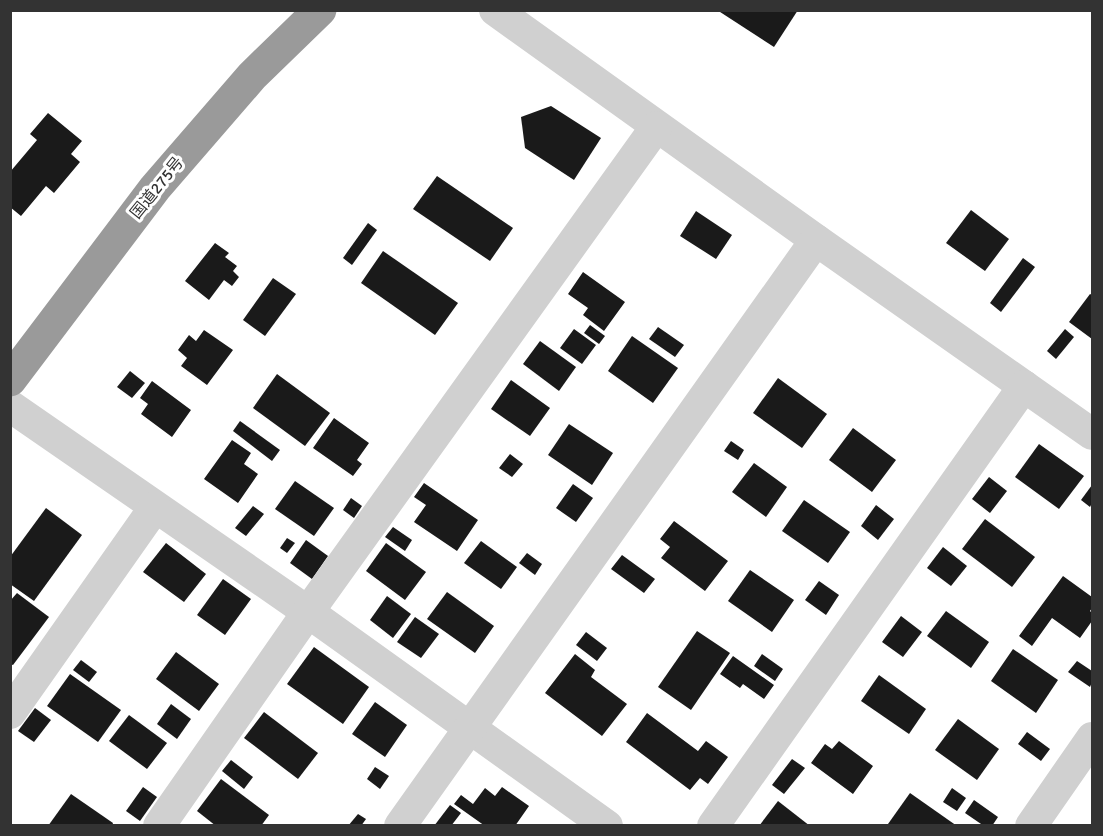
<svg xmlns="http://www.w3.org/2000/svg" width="1103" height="836" viewBox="0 0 1103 836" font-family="Signika,'Noto Sans JP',sans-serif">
  <rect width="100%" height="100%" fill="#fff"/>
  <g fill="#1a1a1a">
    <path d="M717,10H798L774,47Z"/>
    <path d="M551,106L601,138L574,180L525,148L521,117Z"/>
    <path d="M48,113L82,141L71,154L80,162L54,193L46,186L21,216L10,207V172L37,140L30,134Z"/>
    <path d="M437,176L513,228L490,261L413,209Z"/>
    <path d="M971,210L1009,239L985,271L946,243Z"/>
    <path d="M696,211L732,235L716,259L680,236Z"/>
    <path d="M368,223L377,230L352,265L343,258Z"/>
    <path d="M215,243L229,253L225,257L237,266L233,271L239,277L232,286L224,280L209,300L185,281Z"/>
    <path d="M383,251L458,303L435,335L361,283Z"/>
    <path d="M1023,258L1035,267L1001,312L990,303Z"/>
    <path d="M583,272L625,302L604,331L583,315L588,308L568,294Z"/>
    <path d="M273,278L296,294L265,336L243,320Z"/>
    <path d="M1090,294L1092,295V339L1069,322Z"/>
    <path d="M590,325L605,336L599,344L584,333Z"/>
    <path d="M658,327L684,345L675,357L649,339Z"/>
    <path d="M574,329L596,345L582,364L560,348Z"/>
    <path d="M1065,329L1074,337L1056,359L1047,351Z"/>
    <path d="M204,330L233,350L207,385L181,366L187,358L178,350L189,335L196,341Z"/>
    <path d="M632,336L678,368L653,403L608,371Z"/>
    <path d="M540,341L576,367L559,391L523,364Z"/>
    <path d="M130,371L145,383L132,398L117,387Z"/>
    <path d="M277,374L330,413L305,446L253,408Z"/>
    <path d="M778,378L827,414L802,448L753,413Z"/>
    <path d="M511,380L550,408L530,436L491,409Z"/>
    <path d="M152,381L191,410L172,437L141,414L148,404L140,398Z"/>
    <path d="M334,418L369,443L357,460L362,464L353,476L313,448Z"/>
    <path d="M240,421L280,450L272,461L233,431Z"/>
    <path d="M569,424L613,453L592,485L548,455Z"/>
    <path d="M853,428L896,460L872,492L829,460Z"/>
    <path d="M232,440L251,453L244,464L258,474L238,503L204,479Z"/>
    <path d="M731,441L744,450L738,460L724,451Z"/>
    <path d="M1039,444L1084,476L1059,509L1015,477Z"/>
    <path d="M510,454L523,464L512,477L499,468Z"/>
    <path d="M754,463L787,487L766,517L732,492Z"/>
    <path d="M989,477L1007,491L990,513L972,499Z"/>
    <path d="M295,481L334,508L314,536L275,509Z"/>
    <path d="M424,483L478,520L457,551L414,522L426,505L414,497Z"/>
    <path d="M573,484L593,498L576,522L556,508Z"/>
    <path d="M1092,485V503L1090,507L1081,500Z"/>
    <path d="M351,498L362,506L354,518L343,510Z"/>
    <path d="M804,500L850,532L828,563L782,531Z"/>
    <path d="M876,505L894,519L878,540L861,526Z"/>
    <path d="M253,506L264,514L246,536L235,528Z"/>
    <path d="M46,508L82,535L34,601L10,584V557Z"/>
    <path d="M985,519L1035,557L1012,587L962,549Z"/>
    <path d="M674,521L728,561L705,591L661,558L670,547L660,539Z"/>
    <path d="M393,527L412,540L405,551L385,537Z"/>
    <path d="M287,538L295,543L287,553L280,548Z"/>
    <path d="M306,540L328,556L312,579L290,563Z"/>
    <path d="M481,541L517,567L501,589L464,563Z"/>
    <path d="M166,543L206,574L184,602L143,572Z"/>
    <path d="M386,543L426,572L405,600L366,571Z"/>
    <path d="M943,547L967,566L951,586L927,568Z"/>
    <path d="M527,553L542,564L535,575L519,563Z"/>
    <path d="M622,555L655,579L644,593L611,569Z"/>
    <path d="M750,570L794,600L772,632L728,601Z"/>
    <path d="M1063,576L1092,597V608L1090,611L1092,613V621L1080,638L1052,618L1032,646L1019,636Z"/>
    <path d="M223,579L251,599L225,635L197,615Z"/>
    <path d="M819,581L839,595L826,615L805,600Z"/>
    <path d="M447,592L494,626L475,653L427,619Z"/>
    <path d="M17,593L49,617L13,665L10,664V601Z"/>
    <path d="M387,596L411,614L393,638L370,620Z"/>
    <path d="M946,611L989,642L971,668L927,636Z"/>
    <path d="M901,616L922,632L903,657L882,642Z"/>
    <path d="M415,617L439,634L421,658L397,642Z"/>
    <path d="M697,631L730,653L691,710L658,687Z"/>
    <path d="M586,632L607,648L597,661L576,645Z"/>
    <path d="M314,647L369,687L343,724L287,684Z"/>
    <path d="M1013,649L1058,680L1036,713L991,681Z"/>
    <path d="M176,652L219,684L199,711L156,679Z"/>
    <path d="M575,654L595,670L591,677L627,704L602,736L545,693Z"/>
    <path d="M762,654L783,669L775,681L754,666Z"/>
    <path d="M733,656L774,685L764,699L743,684L740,688L720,674Z"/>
    <path d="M81,660L97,672L89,682L73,670Z"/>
    <path d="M1077,661L1092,671V682L1090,687L1068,672Z"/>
    <path d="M70,674L121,710L98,742L47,706Z"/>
    <path d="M879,675L926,709L909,734L861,701Z"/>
    <path d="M375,702L407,725L385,757L352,734Z"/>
    <path d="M171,704L191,719L177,739L157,724Z"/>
    <path d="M35,708L51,720L34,742L18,731Z"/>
    <path d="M264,712L318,753L298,779L244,738Z"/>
    <path d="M647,713L698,751L706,741L728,757L708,784L700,778L690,790L626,742Z"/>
    <path d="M129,715L167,743L147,769L109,741Z"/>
    <path d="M958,719L999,749L977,780L935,750Z"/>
    <path d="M1027,732L1050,749L1041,761L1018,744Z"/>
    <path d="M839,741L873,766L853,794L811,763L825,744L832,749Z"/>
    <path d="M792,759L805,768L784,794L772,785Z"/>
    <path d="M231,760L253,777L244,789L222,771Z"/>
    <path d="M375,767L389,776L380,789L367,779Z"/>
    <path d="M221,779L269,815L261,826H216L197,811Z"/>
    <path d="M143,787L157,797L140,821L126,811Z"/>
    <path d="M502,787L529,806L515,826H485L454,804L461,795L473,804L485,788L495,796Z"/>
    <path d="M952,788L966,798L957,811L943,802Z"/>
    <path d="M910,793L957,826H891L888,824Z"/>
    <path d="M71,794L113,823L112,826H48Z"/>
    <path d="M974,800L998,817L992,826H984L965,813Z"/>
    <path d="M778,801L810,826H759Z"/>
    <path d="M450,805L461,813L451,826H434Z"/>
    <path d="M358,814L366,819L361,826H348Z"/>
  </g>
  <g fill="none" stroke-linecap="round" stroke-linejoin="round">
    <g stroke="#d0d0d0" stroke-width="32">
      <path d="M495,10L816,240L1092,434"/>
      <path d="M10,406L308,612L607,826"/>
      <path d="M10,713L155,507"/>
      <path d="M159,826L308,612L656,127"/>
      <path d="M400,826L816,240"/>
      <path d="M713,826L1024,386"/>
      <path d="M1031,826L1092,738"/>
    </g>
    <path stroke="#9a9a9a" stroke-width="33" d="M10,380L155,188L252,76L320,10"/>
  </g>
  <g text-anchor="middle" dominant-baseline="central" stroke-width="6" stroke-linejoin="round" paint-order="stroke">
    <g font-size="16" fill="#333" stroke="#fff">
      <text transform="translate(157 188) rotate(-51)">国道275号</text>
    </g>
  </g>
  <rect width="1103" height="836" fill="none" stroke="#333333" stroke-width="24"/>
</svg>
